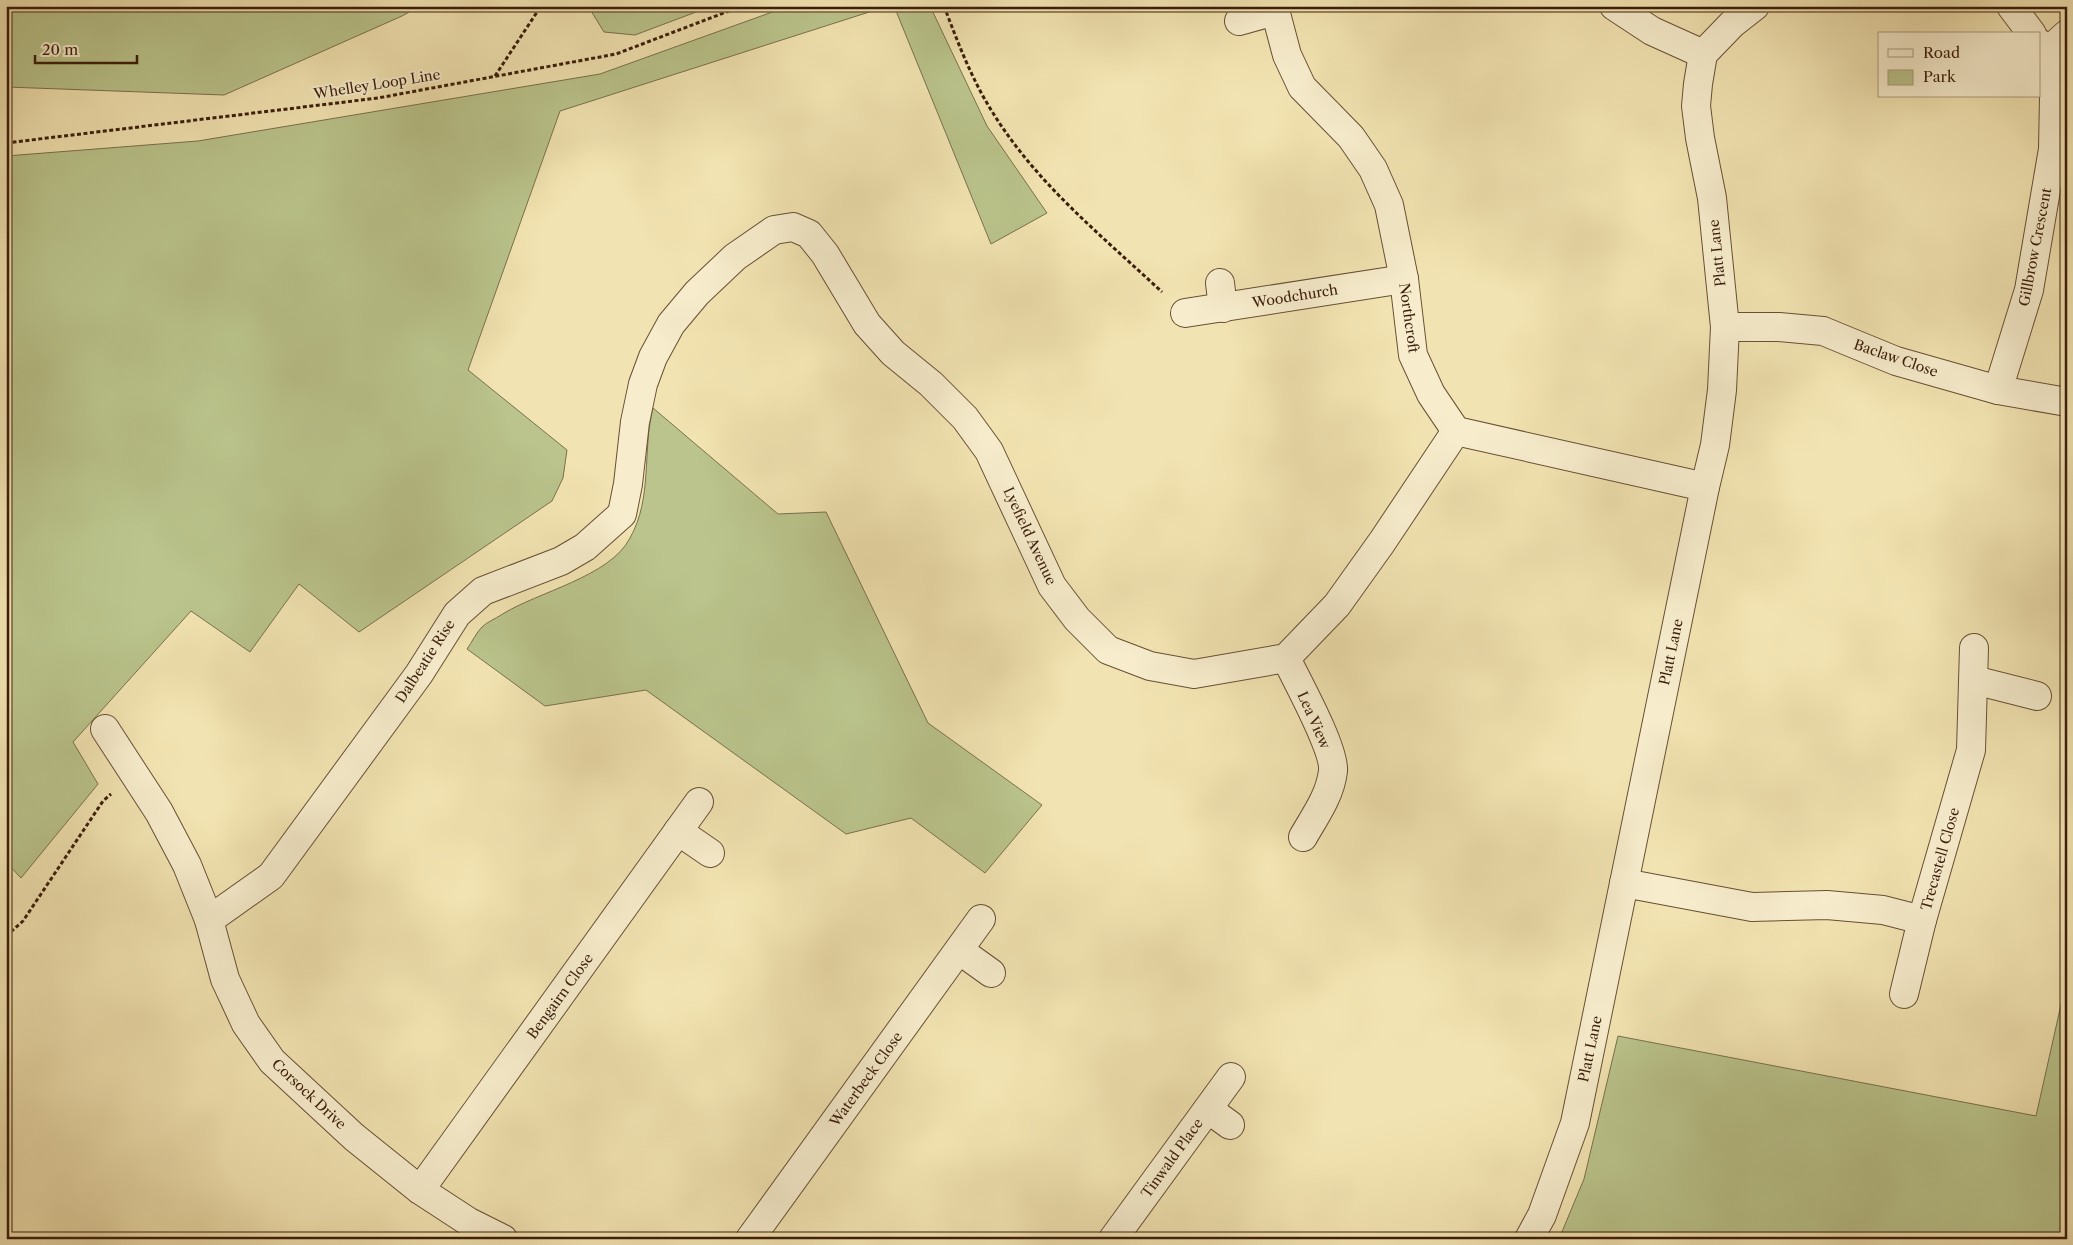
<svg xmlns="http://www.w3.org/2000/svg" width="2073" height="1245" viewBox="0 0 2073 1245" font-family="'Libre Caslon Text',serif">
  <rect width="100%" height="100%" fill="#f2e4b2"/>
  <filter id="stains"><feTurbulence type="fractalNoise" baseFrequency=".004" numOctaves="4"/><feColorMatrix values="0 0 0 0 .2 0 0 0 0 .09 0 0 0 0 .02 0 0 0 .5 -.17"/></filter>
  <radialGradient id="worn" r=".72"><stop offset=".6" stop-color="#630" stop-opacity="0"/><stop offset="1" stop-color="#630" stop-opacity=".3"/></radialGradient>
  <g fill="#bac48c" stroke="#7a704c">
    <path d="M6,6H420L402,16L224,95L6,87Z"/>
    <path d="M588,6H712L635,35L604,32Z"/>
    <path d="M789,6H888L560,111L468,370L567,450L563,478L552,501L359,632L299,584L250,652L191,611L73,742L98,784L21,878L6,862V156L198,141L600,74Z"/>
    <path d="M894,6H930L987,126L1047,213L991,244Z"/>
    <path d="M653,408L778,514L826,512L928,723L1042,805L985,873L911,818L846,834L646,690L545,706L467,649C472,642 476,633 482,627C487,622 495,619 501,615C537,592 610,577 630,538C653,497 642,451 653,408Z"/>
    <path d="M2067,978V1239H1559L1584,1179L1618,1036L2036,1116Z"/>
  </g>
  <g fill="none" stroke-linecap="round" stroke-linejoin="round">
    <g stroke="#684f35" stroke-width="30">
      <g id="minor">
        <path d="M1274,6L1287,55L1302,87L1351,137L1373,169L1389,205L1404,279L1413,355L1431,394L1456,431L1705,487"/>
        <path d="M1614,6L1652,31L1703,54"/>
        <path d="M2011,6L2032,34"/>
        <path d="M1239,21L1275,11"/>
        <path d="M2046,53L2067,34"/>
        <path d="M1703,54L1732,24L1755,6"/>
        <path d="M1220,283L1223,308"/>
        <path d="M1185,313L1404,279"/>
        <path d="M1725,327H1779L1823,331L1896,361L1998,390L2067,402"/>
        <path d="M1998,390L2029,290L2053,149L2054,96L2046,53L2039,43"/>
        <path d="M1286,658C1297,681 1335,749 1333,771C1330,796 1315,816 1303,837"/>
        <path d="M1974,680L2037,696"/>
        <path d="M105,729L159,812L187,865L209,920L225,979L246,1024L272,1061L354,1137L420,1190L469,1222L503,1239"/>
        <path d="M678,831L710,853"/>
        <path d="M1624,883L1752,907L1827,905L1883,910L1922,920L1971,750L1974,648"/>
        <path d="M209,920L271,876L419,674L457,614L483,591L561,561L585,547L622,514L628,484L635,422L643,384L653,357L671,324L697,293L735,257L774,230L793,227L809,234L825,254L867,324L893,353L931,384L965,418L989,451L1052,586L1077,619L1108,650L1150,666L1194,674L1286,658L1337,605L1382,542L1456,431"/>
        <path d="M959,950L991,973"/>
        <path d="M1904,994L1922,920"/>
        <path d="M1208,1109L1230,1125"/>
        <path d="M420,1190L699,802"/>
        <path d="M750,1239L981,919"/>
        <path d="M1113,1239L1231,1077"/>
        <path d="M1529,1239L1542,1215L1575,1123L1705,487L1715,445L1722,390L1725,327L1712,198L1700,138L1696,106L1698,84L1703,54"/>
      </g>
    </g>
    <g stroke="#3a1d0b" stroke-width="3" stroke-dasharray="4 2.5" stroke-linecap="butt">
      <path d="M944,6C958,43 972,80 993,113C1037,184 1102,236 1162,292"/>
      <path d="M495,76L541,6"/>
      <path d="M6,143L378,98L616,54L742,6"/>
      <path d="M6,936L23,921L103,801L111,794"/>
    </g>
    <use href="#minor" stroke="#f7edcd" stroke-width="28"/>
  </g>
  <g text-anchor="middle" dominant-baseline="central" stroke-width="4" stroke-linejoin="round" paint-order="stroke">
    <g font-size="14" fill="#3a1d0b" stroke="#f7edcd">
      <text transform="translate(377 84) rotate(-9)">Whelley Loop Line</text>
      <text transform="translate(2035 247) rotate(-79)">Gillbrow Crescent</text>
      <text transform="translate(1717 253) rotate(-96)">Platt Lane</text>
      <text transform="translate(1295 296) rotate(-9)">Woodchurch</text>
      <text transform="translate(1409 318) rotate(82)">Northcroft</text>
      <text transform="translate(1896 358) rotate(19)">Baclaw Close</text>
      <text transform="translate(1030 536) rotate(65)">Lyefield Avenue</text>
      <text transform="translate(1671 652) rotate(-78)">Platt Lane</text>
      <text transform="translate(425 661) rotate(-57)">Dalbeatie Rise</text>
      <text transform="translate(1314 720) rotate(66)">Lea View</text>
      <text transform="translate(1940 859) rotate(-74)">Trecastell Close</text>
      <text transform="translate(560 996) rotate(-54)">Bengairn Close</text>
      <text transform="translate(1590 1049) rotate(-78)">Platt Lane</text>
      <text transform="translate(866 1079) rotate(-54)">Waterbeck Close</text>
      <text transform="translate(309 1094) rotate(43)">Corsock Drive</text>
      <text transform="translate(1172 1158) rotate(-54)">Tinwald Place</text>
    </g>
  </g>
  <rect width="2073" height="1245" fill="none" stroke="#f2e4b2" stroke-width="25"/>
  <rect x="8" y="8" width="2058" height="1230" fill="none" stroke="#3a1d0b" stroke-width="2.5"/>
  <rect x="12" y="12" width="2048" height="1220" fill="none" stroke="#3a1d0b"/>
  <rect x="1878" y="32" width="162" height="65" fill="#f7edcd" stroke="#ab9a7f"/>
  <rect x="1888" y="49" width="25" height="8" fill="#f7edcd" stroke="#ab9a7f"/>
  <text x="1923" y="58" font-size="15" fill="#3a1d0b">Road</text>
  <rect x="1888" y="70" width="25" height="15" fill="#bac48c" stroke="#ab9a7f"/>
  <text x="1923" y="82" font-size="15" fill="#3a1d0b">Park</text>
  <path d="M35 55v8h102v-8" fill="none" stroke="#3a1d0b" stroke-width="2.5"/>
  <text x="42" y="55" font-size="15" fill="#3a1d0b" stroke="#f7edcd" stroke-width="4" paint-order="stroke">20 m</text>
  <rect width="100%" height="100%" filter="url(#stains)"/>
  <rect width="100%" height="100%" fill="url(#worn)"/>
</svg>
